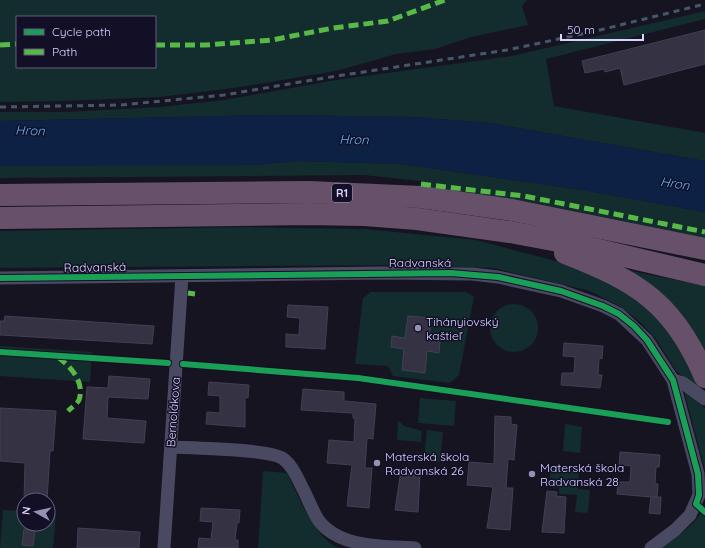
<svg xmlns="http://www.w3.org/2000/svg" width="705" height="548" viewBox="0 0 705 548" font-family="Quicksand,sans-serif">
  <rect width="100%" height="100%" fill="#161421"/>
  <g fill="#132c2d" fill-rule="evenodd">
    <path d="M0,0H527L522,6L528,25L471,37L435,49L396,54L336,71L234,88L160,97L64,101L0,102ZM17,17H155V67H17Z"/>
    <path d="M705,11V19L546,59L554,106L705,133V161L489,123L414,117L271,115L0,121V112H65L160,107L224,100L336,80L512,56Z"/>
    <path d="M298,161L401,164L583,190L705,212V238L530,202L425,187L421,181L363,175L0,178V165H254Z"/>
    <path d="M246,227L365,229L476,240L563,263L612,280L664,320L702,386L698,388L676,371L656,339L638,320L619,306L590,291L493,268L401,265L0,268V231Z"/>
    <path d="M622,269L705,286V355Z"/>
    <path d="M371,292H466L474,297L459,375L450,383L393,376L388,366L355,364L363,298Z"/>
    <circle cx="514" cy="328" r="24"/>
    <path d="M0,346L92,352L90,382L0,376Z"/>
    <path d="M684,391L688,393L705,408V470Z"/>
    <path d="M420,398L456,401L454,426L418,423Z"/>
    <path d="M398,420L404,426L422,431L421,442L397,440Z"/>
    <path d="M565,424L582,427L580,453L563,451Z"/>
    <path d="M427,430L443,432L440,462L424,460Z"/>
    <path d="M551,466L592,469V473L579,472L578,489L590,490L588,513L575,512L577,495L559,494V488L549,487Z"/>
    <path d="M263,471L287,473C297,494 317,541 339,548H258Z"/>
    <path d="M705,505V548H661C677,536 697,525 705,505Z"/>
    <path d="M3,510L24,511V524H48V513L56,514L53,548H0Z"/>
  </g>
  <path fill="#0d2144" d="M271,115L414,117L489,123L705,161V212L583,190L401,164L298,161L254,165L0,166V121Z"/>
  <g fill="#343243" stroke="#433f54">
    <path d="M705,30V64L624,85L620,68L605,72L604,69L585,73L582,61Z"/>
    <path d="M288,305L328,307L325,349L286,347V334L299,335L300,318L287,317Z"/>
    <path d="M5,316L154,326L152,344L0,335V321H4Z"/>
    <path d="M408,316L431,318L429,340L440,342L439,353L427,351L425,373L402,370L404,349L391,347L392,336L405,338Z"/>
    <path d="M564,343L603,346L602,359L599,358L598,375H602L600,388L561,385L562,373H574L575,357L563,356Z"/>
    <path d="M109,376L150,379L148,399L108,397L107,418L146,421L144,443L83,439L87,387L108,388Z"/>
    <path d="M209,382L249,385L248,398L245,397V427L206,424L207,412L220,413V396L208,395Z"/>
    <path d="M303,389L344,392V401L376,404L373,439L367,438L365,468H372L369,508L347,506L352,465L327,463L329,440L354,442L355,418H353V413L301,410Z"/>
    <path d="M0,408L56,411L53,451H50L47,500H24L25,463L0,461Z"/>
    <path d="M495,416L511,417V424L517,425L514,460L508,459L506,488H513L510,530L487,528L493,487L467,485L469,462L494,464Z"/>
    <path d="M620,452L660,455L659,467H656L655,484H658L657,497H652H661L660,514L649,513L651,497L617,494L618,482H630L631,466L619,465Z"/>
    <path d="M401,470L410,471V475H420L418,512L395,510Z"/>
    <path d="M547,491L557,492L556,496L566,497L564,533L542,532Z"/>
    <path d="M201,508L240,510L239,523H237L235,540H238V548H198L199,538L211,539L213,522L200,521Z"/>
    <path d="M78,528L140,532L139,548H77Z"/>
    <path d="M24,529L35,530L33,546L22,545Z"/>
  </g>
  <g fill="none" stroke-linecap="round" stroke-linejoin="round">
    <g stroke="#4a4962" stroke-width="13">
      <path d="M0,278L380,273L472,274L498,277L561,291L603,306L619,314L647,340L673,380L698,474L699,495L690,515L675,530L651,548"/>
      <path d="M673,380L683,383L705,399"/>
      <path d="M171,447C191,448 268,449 282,458C293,465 298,480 304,491C309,501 313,512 319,521C340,548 383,546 415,548"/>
      <path d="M164,548L182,276"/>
    </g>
    <g stroke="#67516a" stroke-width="22">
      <path d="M0,195L309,192L420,197L512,210L705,249"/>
      <path d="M0,218L307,214L365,215L417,219L510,232L569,243L705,275"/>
      <path d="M565,253C637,281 674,303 705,377"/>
    </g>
    <path stroke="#43596b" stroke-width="3" stroke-dasharray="6 5" stroke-linecap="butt" d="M0,107L121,105L224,95L324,78L507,50L596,31L705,4"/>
    <g stroke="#58b947" stroke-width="5" stroke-dasharray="10 5" stroke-linecap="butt">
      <path d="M0,45L17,44"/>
      <path d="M155,45H206L272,40L333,28L388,21L445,0"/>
      <path d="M421,184L524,196L705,232"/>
      <path d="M188,293L195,294"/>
      <path d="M58,357C71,367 85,382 79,400C77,404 71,408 68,411"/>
    </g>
    <g stroke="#130f26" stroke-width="8">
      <g id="cycleway">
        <path d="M0,278L451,273L498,277L561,291L603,306L619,314L634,326L647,340L673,380L698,474L699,495L696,504L705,512"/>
        <path d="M0,352L168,363"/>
        <path d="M183,364L358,378L668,422"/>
      </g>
    </g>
    <use href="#cycleway" stroke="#1a9f57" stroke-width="6"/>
  </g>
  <g fill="#9591b1" stroke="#130f26" stroke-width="1.5">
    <circle cx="418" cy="328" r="4"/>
    <circle cx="377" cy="463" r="4"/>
    <circle cx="532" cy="474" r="4"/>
  </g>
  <g text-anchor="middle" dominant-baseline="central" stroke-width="3" stroke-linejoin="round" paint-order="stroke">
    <rect fill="#130f26" stroke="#9e99be" stroke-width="1" x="332" y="184" width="20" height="18" rx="3"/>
    <g font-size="11" font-weight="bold" fill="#d9d4ff">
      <text x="342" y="193">R1</text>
    </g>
    <g font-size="12" fill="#d9d4ff" stroke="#130f26">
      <text x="420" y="262">Radvanská</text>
      <text transform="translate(95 267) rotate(-1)">Radvanská</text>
      <text transform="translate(173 412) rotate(-86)">Bernolákova</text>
    </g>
    <g font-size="12" fill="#d9d4ff" stroke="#130f26" text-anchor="start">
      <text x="426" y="321">Tihányiovský<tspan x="426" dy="14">kaštieľ</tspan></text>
      <text x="385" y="456">Materská škola<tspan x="385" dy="14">Radvanská 26</tspan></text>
      <text x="540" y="467">Materská škola<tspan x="540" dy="14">Radvanská 28</tspan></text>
    </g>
    <g font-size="13" font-style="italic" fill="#62b6ff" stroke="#130f26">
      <text transform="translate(30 130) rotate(2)">Hron</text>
      <text transform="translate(354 139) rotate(1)">Hron</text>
      <text transform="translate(675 183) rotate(9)">Hron</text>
    </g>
  </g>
  <rect x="16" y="16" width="140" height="52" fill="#130f26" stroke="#625e7d"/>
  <rect x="24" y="29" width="20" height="6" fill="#1a9f57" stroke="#625e7d"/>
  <text x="52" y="36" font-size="12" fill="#d9d4ff">Cycle path</text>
  <rect x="24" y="49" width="20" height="6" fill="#58b947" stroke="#625e7d"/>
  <text x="52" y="56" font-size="12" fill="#d9d4ff">Path</text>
  <g transform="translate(36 512) rotate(278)"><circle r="19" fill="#130f26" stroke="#625e7d"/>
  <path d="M0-3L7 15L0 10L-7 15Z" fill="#9591b1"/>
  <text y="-6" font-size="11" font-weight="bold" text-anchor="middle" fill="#d9d4ff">N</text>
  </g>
  <path d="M561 34v6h82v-6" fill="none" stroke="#d9d4ff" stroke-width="2"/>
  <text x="567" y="34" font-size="12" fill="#d9d4ff" stroke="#130f26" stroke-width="3" paint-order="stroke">50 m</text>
</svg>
